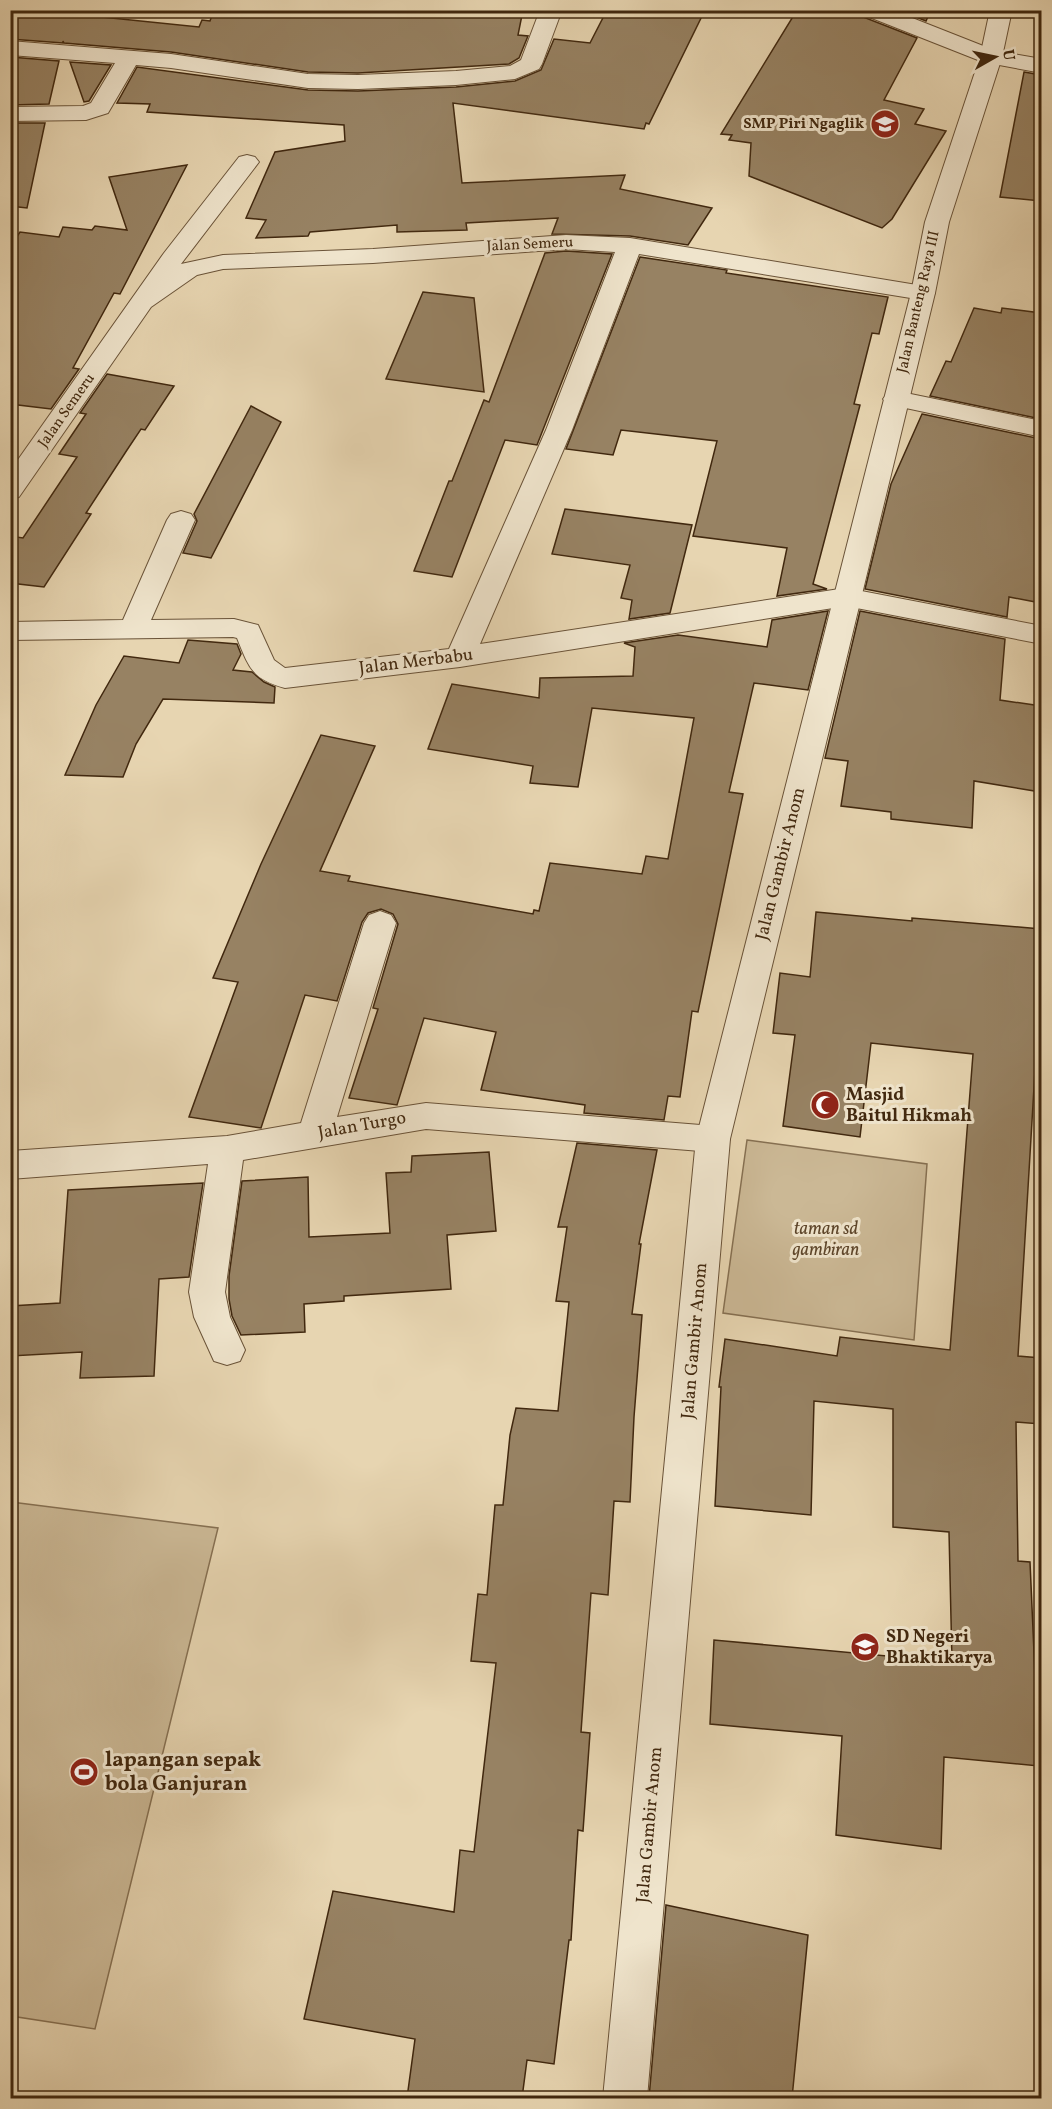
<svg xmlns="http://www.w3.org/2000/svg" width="1052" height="2109" viewBox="0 0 1052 2109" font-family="Vollkorn,serif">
  <rect width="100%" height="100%" fill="#e7d5b1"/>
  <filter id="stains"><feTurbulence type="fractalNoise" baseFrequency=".00333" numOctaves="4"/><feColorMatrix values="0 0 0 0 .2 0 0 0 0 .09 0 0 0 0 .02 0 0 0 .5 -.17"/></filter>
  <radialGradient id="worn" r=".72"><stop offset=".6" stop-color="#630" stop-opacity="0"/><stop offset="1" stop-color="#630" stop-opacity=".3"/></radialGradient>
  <g fill="#cbb895" stroke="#867052" stroke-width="1.5">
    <path d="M747,1140L927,1164L914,1340L723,1313Z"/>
    <path d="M11,1502L218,1528L95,2029L11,2016Z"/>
  </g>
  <g fill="#978263" stroke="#41280f" stroke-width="1.5">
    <path d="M10,10H33L199,27L202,20L210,21L214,10H523L518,35L528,36L519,58L509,64L358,73L308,72L171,52L64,43L63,41V43L10,39Z"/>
    <path d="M607,10H705L649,124L646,123L644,129L453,103L462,183L625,175L620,189L712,208L688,245L630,236L552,234L558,218L466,223L467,230L397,232V225L310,232L308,236L256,238L266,220L246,218L275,152L345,141L344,125L147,112L150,104L117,103L137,67L308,90L358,91L456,87L515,81L541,70L554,39L590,43Z"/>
    <path d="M797,10H860L863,17L917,38L884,100L924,109L915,124L946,131L892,219L882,228L749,176L751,143L729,140L732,135L721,134Z"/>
    <path d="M899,10H931L926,21Z"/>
    <path d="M10,57L59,61L49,104L10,105Z"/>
    <path d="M70,62L111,65L89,101L84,102Z"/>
    <path d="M1024,72L1041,75V201L1000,197Z"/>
    <path d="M10,123H45L27,208L10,206Z"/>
    <path d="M187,165L120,294L114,293L73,368L79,369L51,409L10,404V247L20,232L59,237L63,227L92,230L95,226L127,230L109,177Z"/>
    <path d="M566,251L612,254L537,445L505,440L452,577L414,571L449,481H452L484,400L489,402L545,253Z"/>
    <path d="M640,257L727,270L726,273L888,297L879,334L872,333L854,404L860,405L813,584L827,589L777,596L787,548L693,536L717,441L621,430L613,455L566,449Z"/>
    <path d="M423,292L474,298L484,392L386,379Z"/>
    <path d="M974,308L1001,313L1002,308L1041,313V419L930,396L946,361L951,362Z"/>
    <path d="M107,374L174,386L145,430L141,429L127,450L86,513L91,514L44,587L10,583V536L23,538L77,457L59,454L86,414L80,413Z"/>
    <path d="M251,406L281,422L211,558L183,553L197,521L194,514Z"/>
    <path d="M922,414L1041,439V603L1009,597L1007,617L865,589L891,484Z"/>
    <path d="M565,509L692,525L670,613L629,619L632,600L621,598L630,565L552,554Z"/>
    <path d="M828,611L808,690L754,683L729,792L743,794L698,1012L692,1011L680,1097L668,1096L664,1120L584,1113L585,1105L481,1090L496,1032L424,1018L397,1105L349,1098L378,1009L373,1008L398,924L393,914L381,909L368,913L362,922L337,1001L305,995L261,1128L189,1117L238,982L213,978L261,864L321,735L375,746L320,871L350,876L348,881L533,914L534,910L539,911L550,863L642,874L646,856L668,859L694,718L592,708L578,787L530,783L533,766L428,749L452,684L539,698L540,678L633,676L635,647L624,643L678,635L767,647L772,620Z"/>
    <path d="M860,611L1005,639L1000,700L1041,706V792L974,781L972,828L891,819V812L841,806L848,761L825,758Z"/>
    <path d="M188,640L237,644L241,654L233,670L252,672L264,682L275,687L274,703L163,699L136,744L123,777L65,775L96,705L124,656L179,663Z"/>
    <path d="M816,912L912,921V918L1041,929V1037H1037L1018,1356L1041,1358V1424L1016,1422L1018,1561L1030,1562L1039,1766L944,1757L941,1849L836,1835L842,1736L710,1724L714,1640L952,1662L949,1532L893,1527V1409L814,1401L811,1515L715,1506L721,1387H719L725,1339L837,1356L840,1337L950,1350L973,1054L871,1043L860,1137L783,1126L795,1035L773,1033L780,973L810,977Z"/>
    <path d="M577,1143L657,1150L639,1244H641L632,1314L642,1315L634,1417L630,1502L614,1501L608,1595L591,1593L581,1732L590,1733L583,1831L578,1830L571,1940H569L554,2064L527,2060L522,2098H407L415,2039L304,2019L333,1891L454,1912L460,1850L474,1852L496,1663L471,1661L478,1594L487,1595L495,1505H503L510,1435L516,1408L558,1411L569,1302L556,1301L567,1227H558Z"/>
    <path d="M489,1152L496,1231L447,1235L451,1289L344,1296V1301L304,1304L305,1332L241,1335L232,1316L229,1299V1276L242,1181L308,1177L309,1237L390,1233L386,1173L411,1172L412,1156Z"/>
    <path d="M203,1183L189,1277L159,1279L154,1376L80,1378L82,1352L10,1356V1306L60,1303L68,1190Z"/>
    <path d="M666,1905L808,1935L792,2098H649Z"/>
  </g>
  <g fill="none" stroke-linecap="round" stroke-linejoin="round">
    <g stroke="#6a5338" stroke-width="2">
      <g id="minor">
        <path d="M540,10H562L542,64L539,69L515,79L456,85L358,89L308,88L171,68L136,65L108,113L86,120L10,121V107L83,106L91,103L115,63L10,55V41L171,54L308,74L358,75L456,71L510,66L521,60Z"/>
        <path d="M862,10H892L996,51L1042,59V73L983,62L864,15Z"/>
        <path d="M247,155L255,157L259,162L181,264L223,255L373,249L566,235L630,238L923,286L932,288L935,293L932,298L923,300L639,254L572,430L480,644L846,588L1042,626V644L846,606L460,667L285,688C252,679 249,668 237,638L233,637L10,640V622L123,620L167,520L171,514L181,511L191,514L195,520L151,620L234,619L258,625L274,660L285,668L449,649L546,430L615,252L566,249L373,263L223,269L197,275L151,307L19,497L10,499V471L164,253L239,157Z"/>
        <path d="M896,391L1042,421V437L887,404L883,399L887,394Z"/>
        <path d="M380,911L391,915L396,923L337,1117L426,1103L713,1126L725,1130L730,1139L725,1148L713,1152L426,1129L243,1160L225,1292L230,1317L245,1350L240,1361L227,1365L214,1361L194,1317L189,1292L208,1164L10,1179V1151L227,1136L301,1123L364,923L369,915Z"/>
      </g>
    </g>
    <g stroke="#6a5338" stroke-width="2">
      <path id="tertiary" d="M990,10H1012L1002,57L949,222L935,293L730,1139L647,2098H603L696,1139L911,293L925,222L980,57Z"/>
    </g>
    <use href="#minor" fill="#efe4cc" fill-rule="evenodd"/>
    <use href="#tertiary" fill="#efe4cc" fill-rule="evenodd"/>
  </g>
  <defs>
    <g id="school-disc" transform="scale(1.5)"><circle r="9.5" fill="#8f2418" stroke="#efe4cc"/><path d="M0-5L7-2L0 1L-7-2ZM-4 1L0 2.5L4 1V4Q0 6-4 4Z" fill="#fff"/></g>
    <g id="mosque-disc" transform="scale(1.5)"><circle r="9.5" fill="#8f2418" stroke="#efe4cc"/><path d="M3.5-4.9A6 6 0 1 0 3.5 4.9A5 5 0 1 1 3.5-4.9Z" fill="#fff"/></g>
    <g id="stadium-disc" transform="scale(1.5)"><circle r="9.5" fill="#8f2418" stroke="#efe4cc"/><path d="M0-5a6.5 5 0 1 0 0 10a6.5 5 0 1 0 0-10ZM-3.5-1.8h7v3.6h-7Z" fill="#fff"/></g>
  </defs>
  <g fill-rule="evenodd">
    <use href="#school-disc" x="885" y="124"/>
    <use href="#mosque-disc" x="825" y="1105"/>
    <use href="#school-disc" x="865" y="1647"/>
    <use href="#stadium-disc" x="84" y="1772"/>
  </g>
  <g text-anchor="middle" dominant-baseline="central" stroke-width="6" stroke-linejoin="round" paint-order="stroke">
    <g font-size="15" font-weight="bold" fill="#41280f" stroke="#efe4cc" text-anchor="end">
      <text x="864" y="124">SMP Piri Ngaglik</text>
    </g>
    <g font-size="15" fill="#41280f" stroke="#efe4cc">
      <text transform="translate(530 245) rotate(-3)">Jalan Semeru</text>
      <text transform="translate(919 302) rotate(-77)">Jalan Banteng Raya III</text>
      <text transform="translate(67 411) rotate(-55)">Jalan Semeru</text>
    </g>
    <g font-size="18" fill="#41280f" stroke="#efe4cc">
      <text transform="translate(416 662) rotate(-7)">Jalan Merbabu</text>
      <text transform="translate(781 864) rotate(-76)">Jalan Gambir Anom</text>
      <text transform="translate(362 1126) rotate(-10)">Jalan Turgo</text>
      <text transform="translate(695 1341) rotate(-85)">Jalan Gambir Anom</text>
      <text transform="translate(650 1825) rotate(-85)">Jalan Gambir Anom</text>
    </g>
    <g font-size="18" font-weight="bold" fill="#41280f" stroke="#efe4cc" text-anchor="start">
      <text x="846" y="1095">Masjid<tspan x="846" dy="21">Baitul Hikmah</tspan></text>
      <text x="886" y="1637">SD Negeri<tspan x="886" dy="21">Bhaktikarya</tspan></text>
    </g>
    <g font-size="18" font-style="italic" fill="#5d452a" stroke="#efe4cc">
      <text x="826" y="1229">taman sd<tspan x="826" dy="21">gambiran</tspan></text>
    </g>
    <g font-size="21" font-weight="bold" fill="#41280f" stroke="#efe4cc" text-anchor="start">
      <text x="105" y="1760">lapangan sepak<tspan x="105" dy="24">bola Ganjuran</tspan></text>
    </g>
  </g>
  <rect width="1052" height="2109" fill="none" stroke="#e7d5b1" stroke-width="36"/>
  <rect x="12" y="12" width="1028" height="2085" fill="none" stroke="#41280f" stroke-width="3"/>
  <rect x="18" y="18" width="1016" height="2073" fill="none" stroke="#41280f" stroke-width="1.5"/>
  <g transform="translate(995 57) rotate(81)" stroke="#efe4cc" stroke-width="4.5" paint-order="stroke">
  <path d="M0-4.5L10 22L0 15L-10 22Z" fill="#41280f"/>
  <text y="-9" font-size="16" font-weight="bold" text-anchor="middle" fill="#41280f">U</text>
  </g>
  <rect width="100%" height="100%" filter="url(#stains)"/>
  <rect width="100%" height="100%" fill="url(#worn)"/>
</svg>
